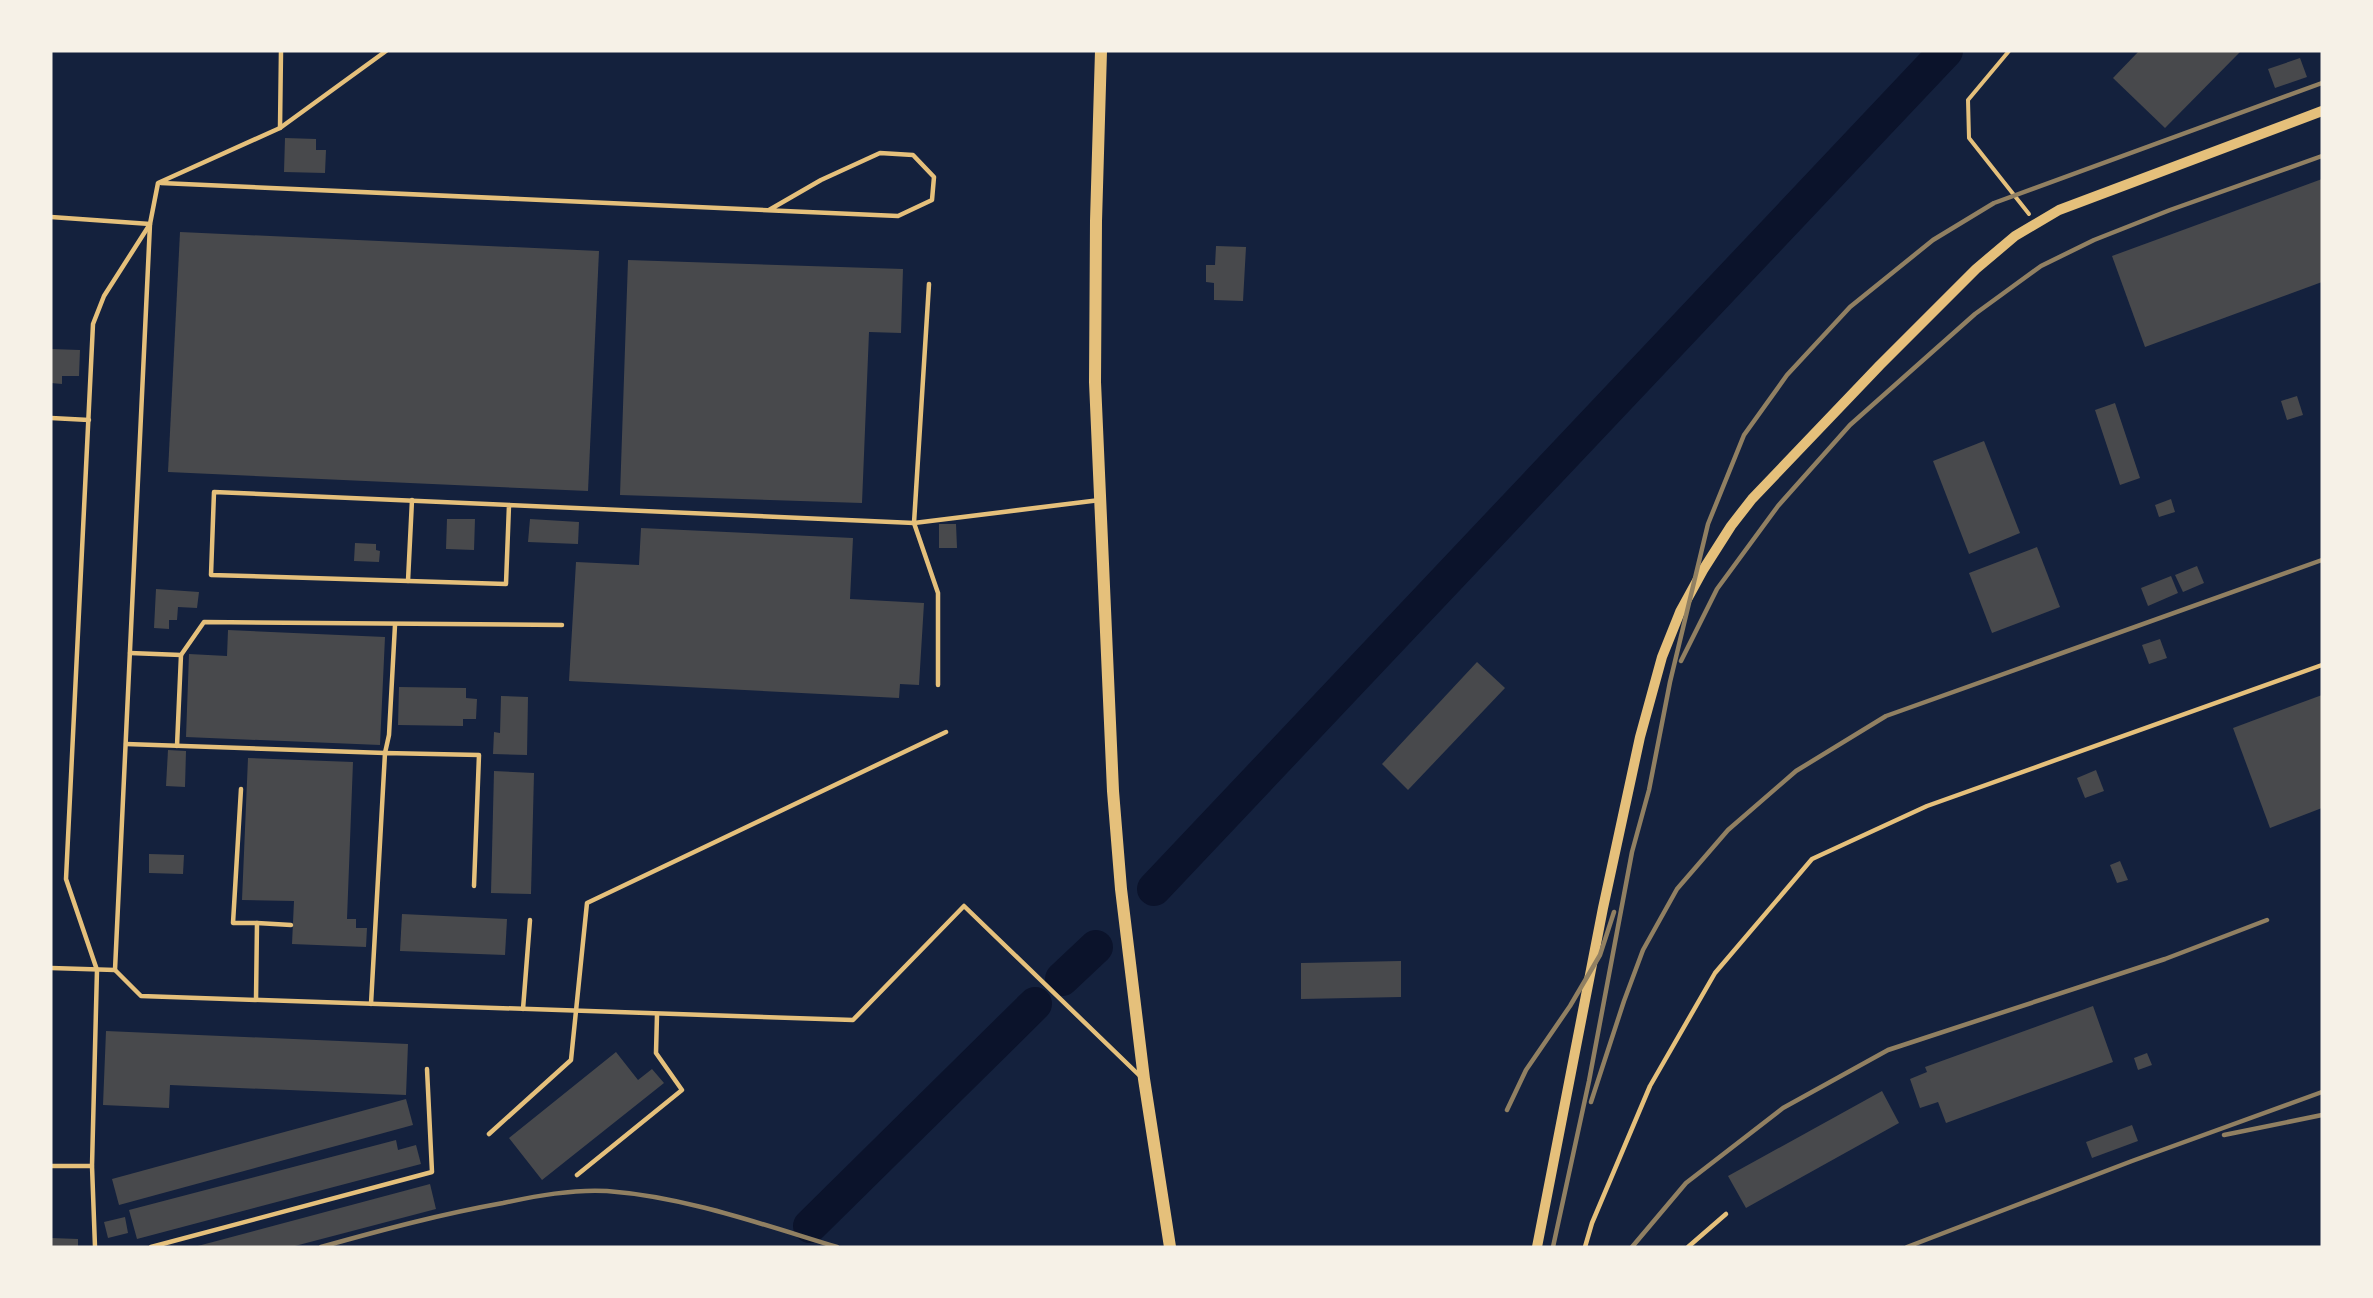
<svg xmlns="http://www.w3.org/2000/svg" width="2373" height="1298" viewBox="0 0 2373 1298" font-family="'Open Sans',sans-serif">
  <rect width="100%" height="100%" fill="#14213d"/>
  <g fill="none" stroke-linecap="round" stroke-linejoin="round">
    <g stroke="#0b132b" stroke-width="34">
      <path d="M1154,889L1946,51"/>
      <path d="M1062,979L1096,947"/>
      <path d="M810,1226L1035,1004"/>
    </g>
  </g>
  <g fill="#48494c">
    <path d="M2139,51H2241L2165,128L2113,78Z"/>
    <path d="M2300,58L2307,77L2275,88L2268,69Z"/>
    <path d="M285,138L316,139V150H326L325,173L284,172Z"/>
    <path d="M2322,179V282L2145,347L2112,256Z"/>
    <path d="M180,232L599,251L588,491L168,472Z"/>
    <path d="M1216,246L1246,247L1243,301L1214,300V283L1206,282V265H1215Z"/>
    <path d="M628,260L903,269L901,333L869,332L862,503L620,495Z"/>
    <path d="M51,349L80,350L79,376H62V384L51,383Z"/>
    <path d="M2297,396L2303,415L2287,420L2281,401Z"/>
    <path d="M2115,403L2140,478L2120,485L2095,410Z"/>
    <path d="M1984,441L2020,533L1969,554L1933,461Z"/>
    <path d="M2171,499L2175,512L2159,517L2155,505Z"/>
    <path d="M447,519H475L474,550L446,549Z"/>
    <path d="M530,519L579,522L578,544L528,542Z"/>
    <path d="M939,524H956L957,548H939Z"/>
    <path d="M641,528L853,538L850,599L924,603L919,685L900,684L899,698L569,681L576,562L639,565Z"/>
    <path d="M355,543L376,544V550L380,551L379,562L354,561Z"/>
    <path d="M2037,547L2060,607L1992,633L1969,573Z"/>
    <path d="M2197,566L2204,583L2183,592L2175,575Z"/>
    <path d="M2171,576L2178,593L2148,606L2141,588Z"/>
    <path d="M156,589L199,592L197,608L178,607L177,620H169V629L154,628Z"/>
    <path d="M228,630L385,637L380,745L186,737L189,654L227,656Z"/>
    <path d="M2160,639L2167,658L2149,664L2142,645Z"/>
    <path d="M1477,662L1505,688L1408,790L1382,764Z"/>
    <path d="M399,687L466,688V698L477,699L476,719H463V726L398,725Z"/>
    <path d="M2322,695V808L2270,828L2233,728Z"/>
    <path d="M501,696L528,697L527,755L493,754L494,732L500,733Z"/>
    <path d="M168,750L186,751L185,787L166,786Z"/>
    <path d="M248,758L353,762L347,919H356V928H367L366,947L292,944L294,901L242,900Z"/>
    <path d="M2096,770L2104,791L2085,798L2077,778Z"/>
    <path d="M494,771L534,773L531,894L491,893Z"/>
    <path d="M149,854L184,855L183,874L149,873Z"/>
    <path d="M2120,861L2128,880L2117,883L2110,865Z"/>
    <path d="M402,914L507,919L505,955L400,951Z"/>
    <path d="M1401,961V997L1301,999V963Z"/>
    <path d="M2093,1006L2113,1062L1946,1123L1938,1102L1920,1108L1910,1079L1927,1072L1925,1067Z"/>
    <path d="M106,1031L408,1044L406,1095L170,1085L169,1108L103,1105Z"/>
    <path d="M616,1052L638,1080L652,1069L664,1083L542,1180L509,1138Z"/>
    <path d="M2147,1053L2152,1065L2138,1070L2134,1058Z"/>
    <path d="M1882,1091L1899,1123L1746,1208L1728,1176Z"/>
    <path d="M406,1099L413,1125L119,1205L112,1179Z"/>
    <path d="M2132,1125L2138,1141L2092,1158L2086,1142Z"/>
    <path d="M396,1140L398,1150L416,1145L421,1164L137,1239L129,1210Z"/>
    <path d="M430,1184L436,1209L291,1247H194Z"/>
    <path d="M125,1217L128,1233L108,1238L104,1222Z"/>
    <path d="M51,1238L78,1239V1247H51Z"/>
  </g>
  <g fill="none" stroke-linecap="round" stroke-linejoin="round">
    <path stroke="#e5c07b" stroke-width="4" d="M2009,51L1968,100L1969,138L2029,214"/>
    <g stroke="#e5c07b" stroke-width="4.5">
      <path d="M280,128L281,51"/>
      <path d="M161,183L898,216L932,200L934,177L913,155L880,153L821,180L769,210"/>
      <path d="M51,217L150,224L115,970L51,968"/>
      <path d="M929,284L914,523L938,593V685"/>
      <path d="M51,418L89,420"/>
      <path d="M509,505L506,584L211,575L214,492L914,523L1100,500"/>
      <path d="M408,581L412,500"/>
      <path d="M130,653L181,655L204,622L562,625"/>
      <path d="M126,744L385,753L389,735L395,625"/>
      <path d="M177,746L181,655"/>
      <path d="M241,789L233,923H257L256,1000"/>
      <path d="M257,923L291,925"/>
      <path d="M115,970L141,996L853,1020L964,906L1140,1076"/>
      <path d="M371,1004L385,753L479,755L474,886"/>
      <path d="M523,1009L530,920"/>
      <path d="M489,1134L571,1060L587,903L946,732"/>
      <path d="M51,1166H92L97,970L66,879L93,324L104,296L150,224L158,183L280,128L386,51"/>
      <path d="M92,1166L95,1247"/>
      <path d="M577,1175L682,1090L656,1053L657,1015"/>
      <path d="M151,1247L432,1172L427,1069"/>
      <path d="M1585,1247L1592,1223L1650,1086L1715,973L1812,859L1927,806L2322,665"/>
      <path d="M1688,1247L1726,1214"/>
    </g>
    <path stroke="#e5c07b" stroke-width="10" d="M1537,1247L1603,908L1640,737L1662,657L1680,612L1703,570L1731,526L1752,499L1880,365L1976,269L2015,236L2059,210L2322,111"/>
    <path stroke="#e5c07b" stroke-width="12" d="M1101,51L1096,221L1095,382L1113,791L1121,889L1144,1079L1170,1247"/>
    <g stroke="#918062" stroke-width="4.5">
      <path d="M1681,661L1717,589L1778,506L1850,425L1975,314L2041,266L2094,240L2170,210L2322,156"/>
      <path d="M1591,1102L1624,1001L1643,950L1677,889L1728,830L1796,771L1886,716L2322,560"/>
      <path d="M1507,1110L1526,1070L1570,1006L1600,955L1614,912"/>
      <path d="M2224,1135L2322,1115"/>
      <path d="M321,1247C382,1230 441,1214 503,1203C536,1196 573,1189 607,1191C686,1197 761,1224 837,1247"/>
      <path d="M1553,1247L1589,1081L1632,852L1649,790L1670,682L1708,524L1744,435L1787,375L1850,307L1933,240L1994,203L2322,83"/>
      <path d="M1632,1247L1686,1183L1783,1108L1888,1050L2165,959L2267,920"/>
      <path d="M1907,1247L2132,1161L2322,1092"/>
    </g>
  </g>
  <rect width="2373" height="1298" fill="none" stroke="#f6f1e7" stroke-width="105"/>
</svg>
